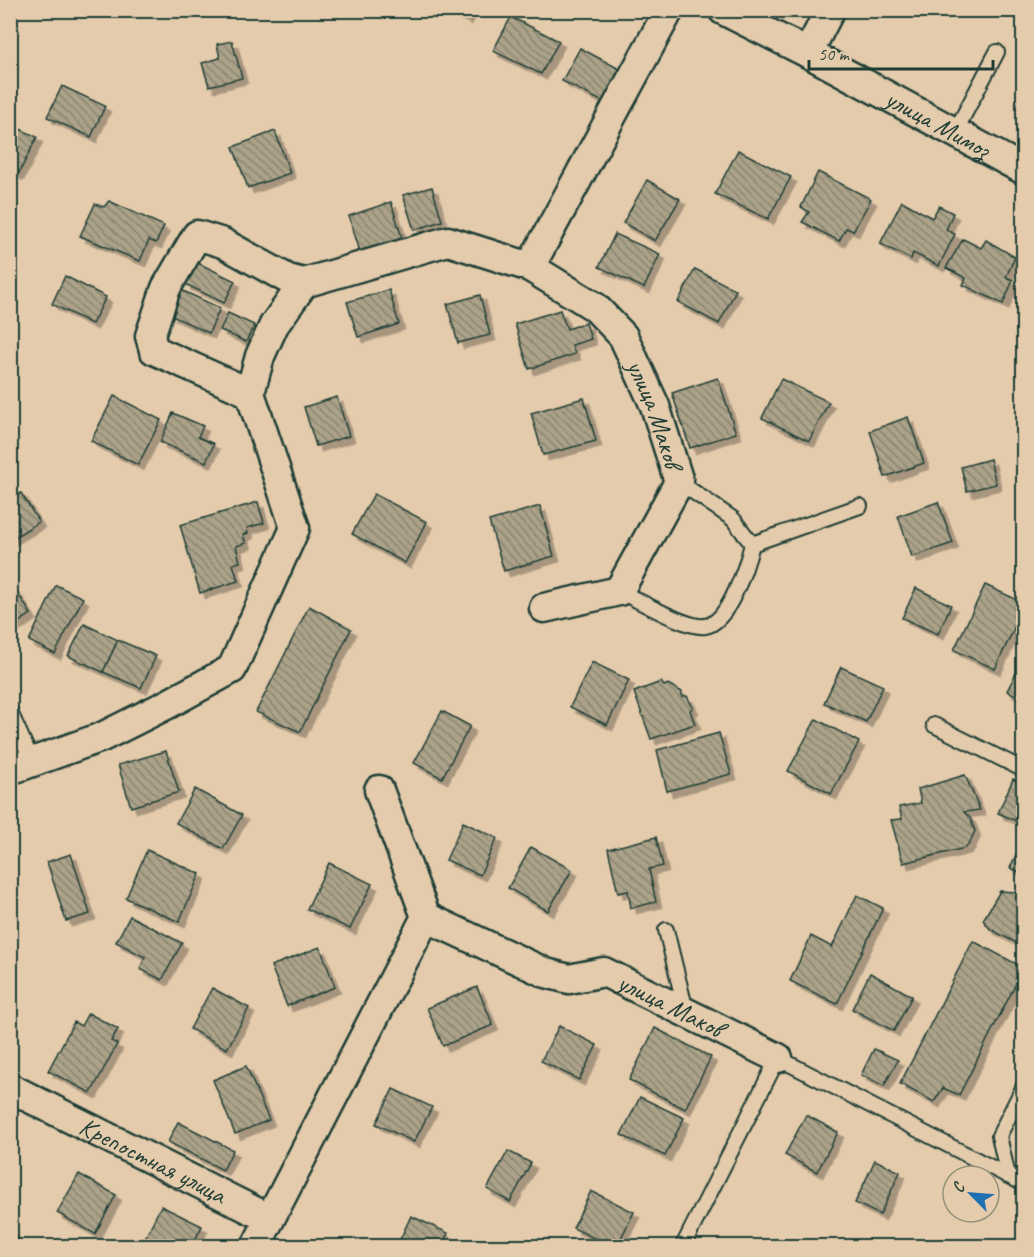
<svg xmlns="http://www.w3.org/2000/svg" width="1034" height="1257" viewBox="0 0 1034 1257" font-family="Caveat,sans-serif">
  <defs>
    <pattern id="building-back-hatch" width="6" height="6" patternUnits="userSpaceOnUse" patternTransform="scale(1.5)"><rect width="6" height="6" fill="#aba289"/><path d="M-1 5l2 2M0 0l6 6M5-1l2 2" fill="none" stroke="#8b8571"/></pattern>
    <filter id="shadow"><feDropShadow dx="5.5" dy="5.5" stdDeviation="0" flood-color="#0004"/></filter>
  </defs>
  <rect width="100%" height="100%" fill="#e4cbac"/>
  <filter id="ink" filterUnits="userSpaceOnUse"><feTurbulence type="fractalNoise" baseFrequency=".0167" numOctaves="2"/><feDisplacementMap in="SourceGraphic" scale="12" xChannelSelector="R" yChannelSelector="G"/><feConvolveMatrix kernelMatrix="1 2 1 2 8 2 1 2 1" color-interpolation-filters="sRGB"/></filter>
  <g filter="url(#ink)">
    <g fill="url(#building-back-hatch)" stroke="#1f3d34" stroke-width="1.5" filter="url(#shadow)">
      <path d="M449,10H471L466,19Z"/>
      <path d="M511,17L559,41L541,74L493,51Z"/>
      <path d="M232,41L242,78L209,86L202,63L220,58L217,44Z"/>
      <path d="M580,48L627,73L609,105L562,81Z"/>
      <path d="M62,86L105,106L91,137L47,117Z"/>
      <path d="M10,124L37,137L18,175L10,171Z"/>
      <path d="M275,131L290,173L248,188L233,147Z"/>
      <path d="M738,150L791,177L768,219L715,194Z"/>
      <path d="M818,172L871,199L853,231L846,228L839,241L802,222L809,212L801,207Z"/>
      <path d="M647,180L680,199L655,241L623,223Z"/>
      <path d="M432,187L442,221L414,230L403,195Z"/>
      <path d="M109,201L164,226L156,243L149,240L140,261L80,236L95,204L104,207Z"/>
      <path d="M902,201L932,218L939,206L953,213L946,230L955,234L939,266L913,253L911,259L880,244Z"/>
      <path d="M391,202L402,238L360,252L349,216Z"/>
      <path d="M615,234L660,254L644,288L599,267Z"/>
      <path d="M963,239L981,248L986,240L1015,257L1006,277L1013,280L1003,304L963,285L966,278L946,268Z"/>
      <path d="M196,262L235,281L224,303L185,284Z"/>
      <path d="M695,269L736,290L719,324L678,302Z"/>
      <path d="M65,276L106,297L92,324L52,304Z"/>
      <path d="M181,290L220,308L209,333L170,315Z"/>
      <path d="M389,290L399,324L358,337L347,302Z"/>
      <path d="M480,295L490,335L458,343L447,304Z"/>
      <path d="M560,310L567,329L586,323L591,339L572,345L575,354L529,369L515,324Z"/>
      <path d="M228,313L254,325L246,342L220,330Z"/>
      <path d="M718,378L736,433L690,448L672,393Z"/>
      <path d="M781,379L829,402L809,441L762,418Z"/>
      <path d="M114,396L161,420L138,465L91,441Z"/>
      <path d="M337,397L349,436L316,446L304,407Z"/>
      <path d="M584,398L596,441L543,455L531,413Z"/>
      <path d="M173,413L203,426L198,437L214,444L206,462L160,442Z"/>
      <path d="M908,417L924,463L885,477L870,431Z"/>
      <path d="M990,459L996,484L967,491L961,467Z"/>
      <path d="M21,493L39,522L10,540V499Z"/>
      <path d="M374,494L427,522L405,563L352,534Z"/>
      <path d="M258,502L264,523L247,528L248,533L243,535L246,543L236,546L240,562L233,564L238,581L200,593L180,525Z"/>
      <path d="M938,502L953,543L912,557L898,516Z"/>
      <path d="M540,506L554,556L504,571L489,521Z"/>
      <path d="M56,585L83,598L55,654L29,641Z"/>
      <path d="M985,585L1024,603V607L995,669L954,650Z"/>
      <path d="M916,588L951,605L938,634L902,618Z"/>
      <path d="M17,592L31,614L10,628V596Z"/>
      <path d="M309,606L351,629L300,732L256,712Z"/>
      <path d="M84,624L118,640L103,672L68,656Z"/>
      <path d="M118,640L156,656L141,688L103,672Z"/>
      <path d="M1024,657V699L1007,691Z"/>
      <path d="M592,662L629,680L607,725L570,707Z"/>
      <path d="M841,667L883,686L866,722L824,703Z"/>
      <path d="M661,682L664,686L668,684L682,692V697L687,696L693,708L690,710L695,724L651,739L634,692Z"/>
      <path d="M442,711L470,726L442,778L414,763Z"/>
      <path d="M816,719L859,742L831,794L788,771Z"/>
      <path d="M719,733L731,774L667,791L657,750Z"/>
      <path d="M166,751L179,792L131,807L118,765Z"/>
      <path d="M965,775L980,810L964,812L970,818L975,831L969,844L965,848L903,863L891,820L902,819L899,807L921,803L918,789Z"/>
      <path d="M1013,779L1024,784V817L1021,823L998,813Z"/>
      <path d="M195,789L242,815L223,849L176,823Z"/>
      <path d="M463,822L497,838L480,875L446,860Z"/>
      <path d="M656,837L663,866L649,869L656,902L631,908L628,891L618,893L608,849Z"/>
      <path d="M1024,837V874L1010,868Z"/>
      <path d="M531,847L572,870L548,911L508,888Z"/>
      <path d="M147,850L200,874L179,922L126,898Z"/>
      <path d="M71,854L90,914L66,921L47,862Z"/>
      <path d="M329,863L372,884L350,929L307,909Z"/>
      <path d="M1000,891L1015,892L1024,897V947L990,929L983,920Z"/>
      <path d="M857,895L883,908L837,1004L790,981L811,936L832,947Z"/>
      <path d="M130,916L182,943L162,980L140,969L145,957L116,942Z"/>
      <path d="M973,941L1024,968L959,1095L943,1088L934,1102L900,1084Z"/>
      <path d="M320,947L335,987L287,1006L271,966Z"/>
      <path d="M870,973L912,996L894,1031L852,1009Z"/>
      <path d="M477,987L493,1025L443,1046L427,1008Z"/>
      <path d="M212,988L249,1008L227,1049L190,1029Z"/>
      <path d="M88,1013L118,1029L111,1041L117,1044L91,1093L48,1071L74,1022L81,1026Z"/>
      <path d="M559,1026L597,1045L579,1080L541,1061Z"/>
      <path d="M655,1028L711,1057L685,1109L629,1080Z"/>
      <path d="M874,1049L898,1060L884,1086L861,1075Z"/>
      <path d="M246,1066L269,1120L235,1134L213,1080Z"/>
      <path d="M393,1089L432,1107L414,1142L376,1124Z"/>
      <path d="M640,1097L684,1118L665,1156L621,1135Z"/>
      <path d="M806,1115L838,1132L817,1172L785,1155Z"/>
      <path d="M178,1122L233,1150L223,1170L168,1142Z"/>
      <path d="M508,1151L531,1163L510,1202L487,1189Z"/>
      <path d="M875,1160L900,1172L880,1215L855,1203Z"/>
      <path d="M79,1174L116,1195L95,1234L57,1213Z"/>
      <path d="M591,1191L634,1212L617,1246H611L573,1228Z"/>
      <path d="M161,1206L202,1226L192,1246H147L142,1244Z"/>
      <path d="M411,1216L448,1233L442,1246H397Z"/>
      <path d="M10,1234L18,1238L14,1246H10Z"/>
    </g>
    <g fill="none" stroke-linecap="round" stroke-linejoin="round">
      <g stroke="#1f3d34" stroke-width="18">
        <g id="lane">
          <path d="M955,132L997,52"/>
          <path d="M752,544L860,506"/>
          <path d="M619,591C638,600 687,629 705,626C729,623 747,564 752,544L733,519L679,482"/>
          <path d="M10,712L33,763"/>
          <path d="M934,725L1024,770"/>
          <path d="M666,930L686,1011"/>
          <path d="M1008,1176L999,1136L1024,1086"/>
          <path d="M683,1246L778,1058L1024,1184"/>
        </g>
      </g>
      <g stroke="#1f3d34" stroke-width="33">
        <g id="street">
          <path id="s1" d="M723,10L808,53L1024,170"/>
          <path d="M808,53L830,10"/>
          <path id="s2" d="M530,267L595,307L623,336L655,406L679,482L619,591L544,608"/>
          <path d="M304,283L448,241L530,267L669,10"/>
          <path d="M10,770L102,737L168,704L232,669L295,528L250,393L260,356L274,325L304,283L288,279L223,243L197,235L166,288L150,336L154,350L250,393"/>
          <path id="s3" d="M426,917L546,973L569,979L604,972L778,1058"/>
          <path id="s4" d="M10,1088L270,1219L256,1246"/>
          <path d="M270,1219L426,917L379,790"/>
        </g>
      </g>
      <use href="#lane" stroke="#e4cbac" stroke-width="14"/>
      <use href="#street" stroke="#e4cbac" stroke-width="28"/>
    </g>
  </g>
  <g text-anchor="middle" dominant-baseline="central" stroke-width="6" stroke-linejoin="round" paint-order="stroke">
    <g font-size="26" fill="#1f3d34" stroke="#e4cbac">
      <text stroke="none"><textPath href="#s1" startOffset="243">улица Мимоз</textPath></text>
      <text stroke="none"><textPath href="#s2" startOffset="201">улица Маков</textPath></text>
      <text stroke="none"><textPath href="#s3" startOffset="266">улица Маков</textPath></text>
      <text stroke="none"><textPath href="#s4" startOffset="160">Крепостная улица</textPath></text>
    </g>
  </g>
  <rect width="1034" height="1257" fill="none" stroke="#e4cbac" stroke-width="36"/>
  <rect x="18" y="18" width="998" height="1221" fill="none" stroke="#1f3d34" stroke-width="2" filter="url(#ink)"/>
  <g transform="translate(971 1194) rotate(295)"><circle r="28" fill="#e4cbac" stroke="#95927c" stroke-width="1.5"/>
  <path d="M0-4.5L10 22L0 15L-10 22Z" fill="#1f6fb2"/>
  <text y="-9" font-size="16" font-weight="bold" text-anchor="middle" fill="#1f3d34">С</text>
  </g>
  <path d="M809 60v9h184v-9" fill="none" stroke="#1f3d34" stroke-width="3"/>
  <text x="818" y="60" font-size="18" fill="#1f3d34" stroke="#e4cbac" stroke-width="4.5" paint-order="stroke">50 m</text>
</svg>
